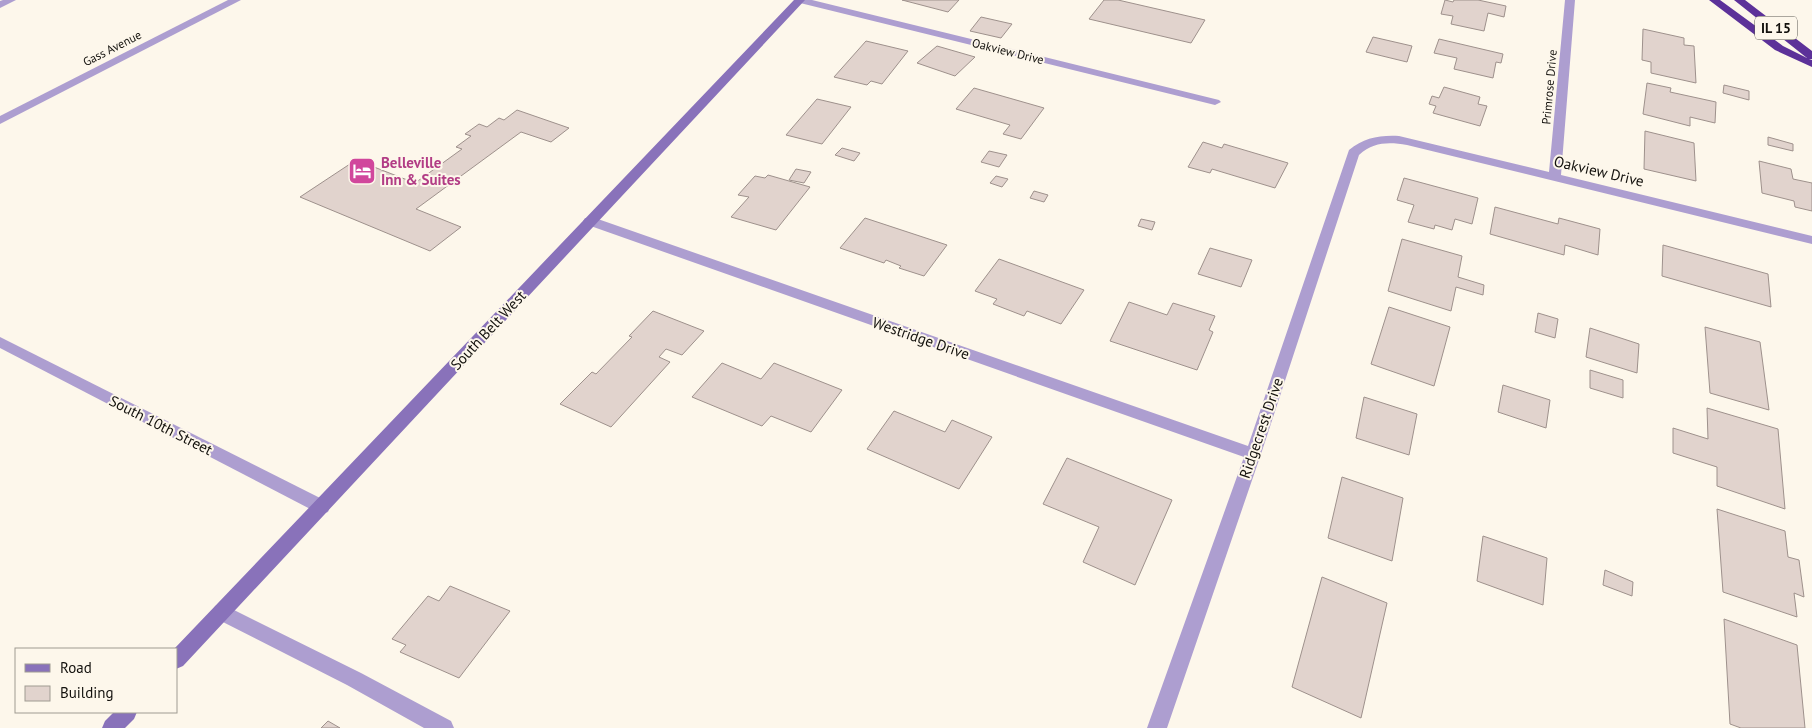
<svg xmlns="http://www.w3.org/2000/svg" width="1812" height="728" viewBox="0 0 1812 728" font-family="'PT Sans',sans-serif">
  <rect width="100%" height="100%" fill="#fdf7eb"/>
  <g fill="#e1d3cd" stroke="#9e918c">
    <path d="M902,0H959L948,12Z"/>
    <path d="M1104,0H1118L1205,20L1191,43L1089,19Z"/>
    <path d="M1445,0L1453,2L1454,0H1478L1506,6L1504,17L1488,13L1484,31L1451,24L1453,16L1441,14Z"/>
    <path d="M981,17L1012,24L1001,38L970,31Z"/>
    <path d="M1643,29L1684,38V45L1694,46L1696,83L1651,73V62L1642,60Z"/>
    <path d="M1373,37L1412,46L1407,62L1366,52Z"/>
    <path d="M1439,39L1503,54L1501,63L1496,62L1493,78L1454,69L1457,58L1434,53Z"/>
    <path d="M866,41L908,51L882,84L871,81L867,85L834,77Z"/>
    <path d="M937,46L975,57L955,76L917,63Z"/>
    <path d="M1647,83L1671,88L1670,92L1716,102L1715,123L1690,117V126L1643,114Z"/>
    <path d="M1724,85L1749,91V100L1723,93Z"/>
    <path d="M1444,87L1480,97L1478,104L1487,106L1480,126L1433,113L1436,106L1429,104L1432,96L1439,98Z"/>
    <path d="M974,88L1044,108L1021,139L1003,134L1010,125L956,109Z"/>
    <path d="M817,99L851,107L822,144L786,135Z"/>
    <path d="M517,110L569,128L551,142L521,132L416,209L461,227L430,251L300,197L356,160L415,183L462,149L456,147L471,136L465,134L479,124L487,127L499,118L504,120Z"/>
    <path d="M1645,131L1694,143L1696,181L1644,169Z"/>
    <path d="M1768,137L1793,144V151L1768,145Z"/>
    <path d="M1203,142L1222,148L1224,144L1288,163L1275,188L1212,169L1210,173L1188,167Z"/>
    <path d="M842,148L860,153L854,161L835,155Z"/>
    <path d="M989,151L1007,155L999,167L981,162Z"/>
    <path d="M1759,161L1791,169L1793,179L1812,183V211L1795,207L1794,201L1762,193Z"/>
    <path d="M796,169L811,172L804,183L789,180Z"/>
    <path d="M768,175L810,187L776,230L731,217L749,197L738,195L755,176L765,178Z"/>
    <path d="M996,176L1008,179L1002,187L990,183Z"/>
    <path d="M1404,178L1478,198L1472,224L1455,219L1452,230L1435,225L1434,229L1408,222L1414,205L1397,200Z"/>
    <path d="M1034,191L1048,195L1044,202L1030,198Z"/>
    <path d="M1495,207L1558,224L1559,218L1600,229L1598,255L1565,245L1564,255L1490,234Z"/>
    <path d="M865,218L947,245L924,276L899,268L901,266L886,260L884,263L840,248Z"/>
    <path d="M1141,219L1155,222L1152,230L1138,226Z"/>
    <path d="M1402,239L1462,256L1458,277L1484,285L1483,295L1456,287L1451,311L1388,291Z"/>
    <path d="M1663,245L1768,274L1771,307L1662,276Z"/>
    <path d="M1210,248L1252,260L1241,287L1198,274Z"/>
    <path d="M999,259L1084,290L1061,324L1027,311L1024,316L993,304L997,299L975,291Z"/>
    <path d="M1129,302L1167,315L1173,303L1215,316L1209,330L1213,332L1197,370L1110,341Z"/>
    <path d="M1389,307L1450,327L1434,386L1371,364Z"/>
    <path d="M653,311L704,331L682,355L666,349L659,357L670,362L611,427L560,404L592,372L596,374L632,337L629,336Z"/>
    <path d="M1538,313L1558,319L1555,338L1535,332Z"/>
    <path d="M1705,327L1760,342L1769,410L1710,393Z"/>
    <path d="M1590,328L1639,344L1637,373L1586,357Z"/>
    <path d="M722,363L761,379L774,363L842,390L811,432L771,416L762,426L692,397Z"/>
    <path d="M1590,370L1623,380V398L1590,388Z"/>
    <path d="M1503,385L1550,400L1546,428L1498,412Z"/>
    <path d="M1364,397L1417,414L1409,455L1356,438Z"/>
    <path d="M1707,408L1778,429L1785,509L1717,486V467L1673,453V428L1708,439Z"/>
    <path d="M894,411L945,432L952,420L992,437L959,489L867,449Z"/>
    <path d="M1067,458L1172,500L1135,585L1083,562L1099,527L1043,504Z"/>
    <path d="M1342,477L1403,498L1392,561L1328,538Z"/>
    <path d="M1717,509L1785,531L1788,557L1799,560L1804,597L1794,593L1797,617L1723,592Z"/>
    <path d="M1483,536L1547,558L1543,605L1477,581Z"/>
    <path d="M1605,570L1633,582L1632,596L1603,585Z"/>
    <path d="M1322,577L1387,603L1361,718L1292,687Z"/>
    <path d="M450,586L510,611L459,678L400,652L406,645L392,639L428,596L439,601Z"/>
    <path d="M1724,619L1797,645L1805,728H1741L1730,724Z"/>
    <path d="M328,721L340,728H321Z"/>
  </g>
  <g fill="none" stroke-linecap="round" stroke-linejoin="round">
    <g fill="#ad9ed0" fill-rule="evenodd">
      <path d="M3,0H16L0,8V1Z"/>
      <path d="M222,604L361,673L451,721L454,728H424L347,685L215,618L213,612L215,606Z"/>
    </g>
    <g fill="#ad9ed0" fill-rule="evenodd">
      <path d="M228,0H241L0,124V116Z"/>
      <path d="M795,0H812L1219,100L1221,102L1215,105L796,2Z"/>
      <path d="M1565,0H1575L1561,175L1812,236V244L1407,145C1388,142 1374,142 1359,155L1261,454L1167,728H1147L1244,457L585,224L583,221L585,218H595L1248,446L1349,150C1364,138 1379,135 1399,136L1549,172Z"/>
      <path d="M0,337L328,502L330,507L328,512L322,514L316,512L0,348Z"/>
    </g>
    <g fill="#8972ba" fill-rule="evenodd">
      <path d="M794,0H805L183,666L176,669V649H174Z"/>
      <path d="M114,712H137L134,719L125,728H102L105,721Z"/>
    </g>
    <path fill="#5c3199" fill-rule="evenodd" d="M1709,0H1720L1783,46L1807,58L1734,0H1745L1812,51V59H1809L1812,60V67L1775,50Z"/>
  </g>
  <defs>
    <g id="hotel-square" transform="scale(1.4375)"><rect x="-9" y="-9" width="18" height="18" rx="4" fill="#d1479c" stroke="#fdf7eb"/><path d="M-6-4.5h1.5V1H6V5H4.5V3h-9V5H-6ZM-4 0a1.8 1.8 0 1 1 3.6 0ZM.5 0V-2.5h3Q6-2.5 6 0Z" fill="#fff"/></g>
  </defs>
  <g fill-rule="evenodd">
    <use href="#hotel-square" x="362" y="171"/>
  </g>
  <g text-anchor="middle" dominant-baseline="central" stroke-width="4" stroke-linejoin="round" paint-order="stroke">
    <g font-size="12" fill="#13110d" stroke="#fdf7eb">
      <text transform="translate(112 48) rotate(-27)">Gass Avenue</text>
      <text transform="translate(1008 51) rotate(14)">Oakview Drive</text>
      <text transform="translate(1549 87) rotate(-85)">Primrose Drive</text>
    </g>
    <rect fill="#fdf7eb" stroke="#595650" stroke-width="1" x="1755" y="16.5" width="42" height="23" rx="4"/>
    <g font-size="14" font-weight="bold" fill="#13110d">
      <text x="1776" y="28">IL 15</text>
    </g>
    <g font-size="15" font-weight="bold" fill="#b23c85" stroke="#fdf7eb" text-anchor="start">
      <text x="381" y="162">Belleville<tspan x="381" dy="17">Inn &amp; Suites</tspan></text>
    </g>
    <g font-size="15" fill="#13110d" stroke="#fdf7eb">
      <text transform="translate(1599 171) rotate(13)">Oakview Drive</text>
      <text transform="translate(488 330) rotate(-47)">South Belt West</text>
      <text transform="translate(921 338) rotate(19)">Westridge Drive</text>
      <text transform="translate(161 425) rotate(27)">South 10th Street</text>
      <text transform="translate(1261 428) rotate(-71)">Ridgecrest Drive</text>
    </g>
  </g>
  <rect x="15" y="648" width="162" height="65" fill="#fdf7eb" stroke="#9f9b92"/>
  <rect x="25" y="664" width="25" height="8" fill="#8972ba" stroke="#9f9b92"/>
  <text x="60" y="673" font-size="15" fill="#13110d">Road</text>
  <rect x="25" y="686" width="25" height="15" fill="#e1d3cd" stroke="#9f9b92"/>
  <text x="60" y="698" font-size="15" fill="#13110d">Building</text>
</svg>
